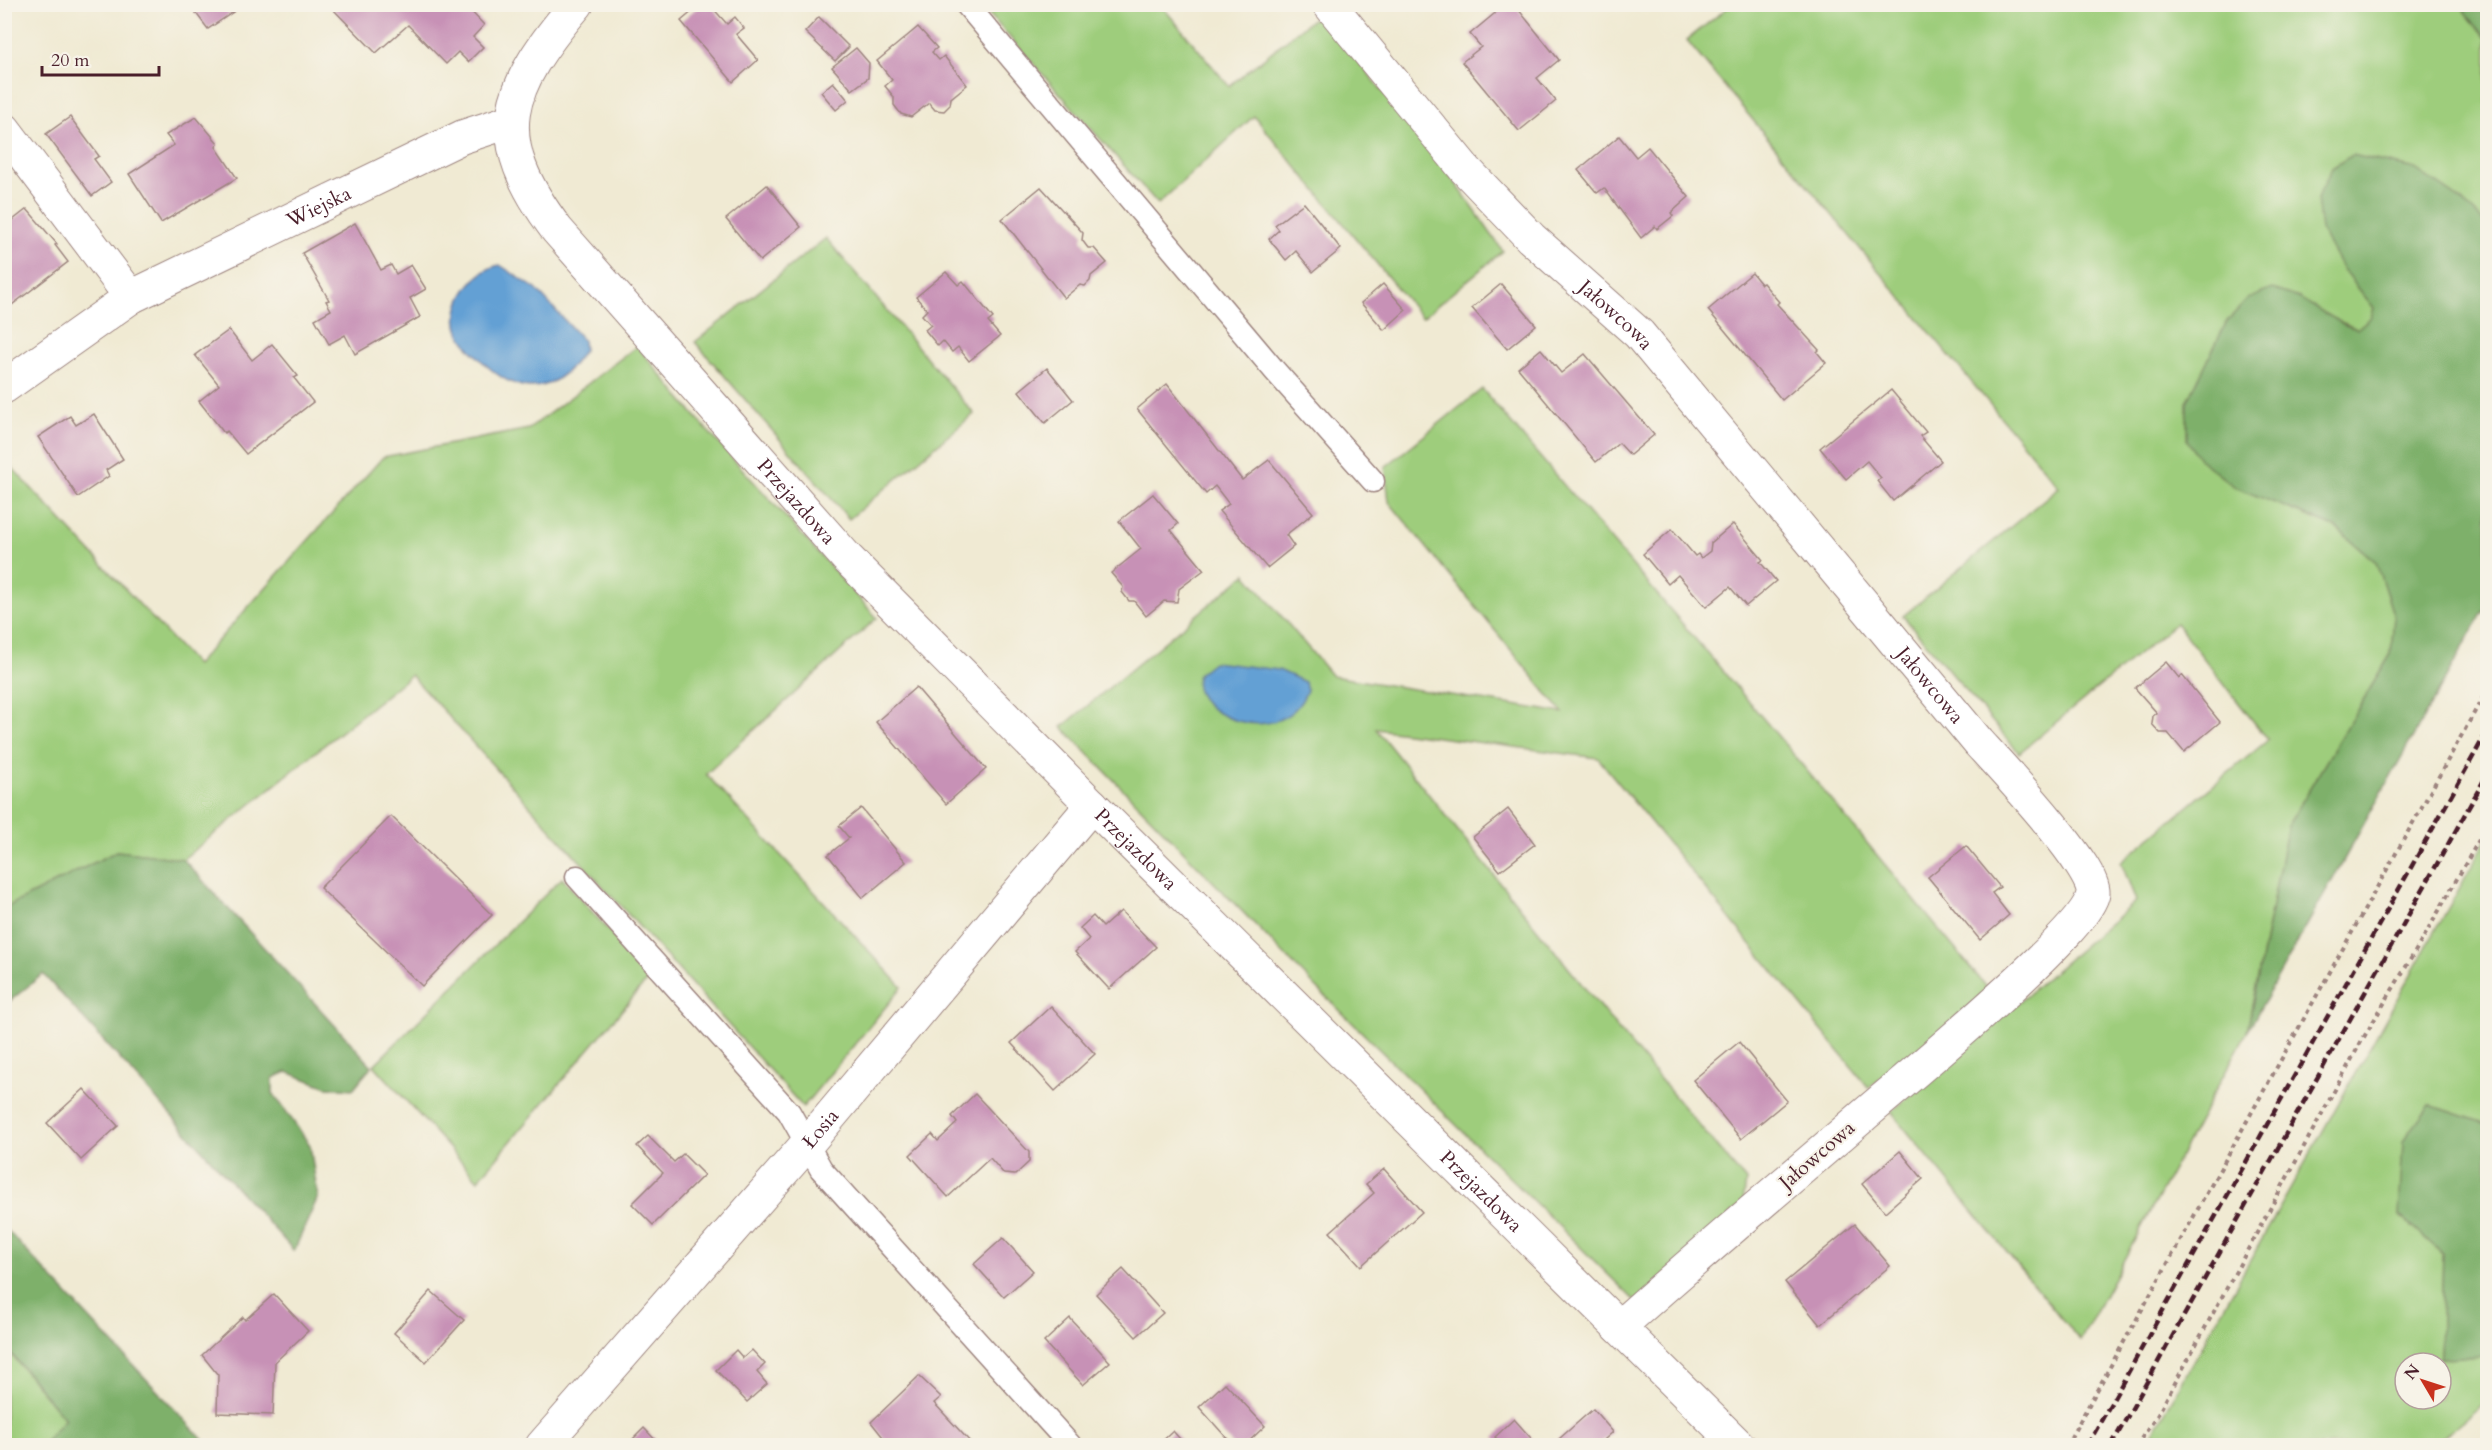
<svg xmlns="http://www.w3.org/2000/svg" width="2492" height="1450" viewBox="0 0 2492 1450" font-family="Cardo,serif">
  <rect width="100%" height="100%" fill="#f7f3e8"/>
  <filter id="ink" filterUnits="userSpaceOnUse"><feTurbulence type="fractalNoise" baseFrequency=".0167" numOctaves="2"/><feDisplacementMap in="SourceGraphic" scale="12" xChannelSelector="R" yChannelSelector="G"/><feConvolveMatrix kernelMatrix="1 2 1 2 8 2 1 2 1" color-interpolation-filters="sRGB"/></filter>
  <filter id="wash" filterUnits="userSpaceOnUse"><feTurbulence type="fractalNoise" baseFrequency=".008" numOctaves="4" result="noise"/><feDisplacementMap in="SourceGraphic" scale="24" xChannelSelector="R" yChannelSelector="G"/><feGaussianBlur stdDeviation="1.35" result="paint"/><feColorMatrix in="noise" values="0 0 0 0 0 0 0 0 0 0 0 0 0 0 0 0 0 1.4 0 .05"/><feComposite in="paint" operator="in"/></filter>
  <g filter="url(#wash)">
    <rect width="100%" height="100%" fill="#f0ead3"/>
    <g fill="#9ecd7b" stroke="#747653" stroke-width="1.5" fill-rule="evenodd">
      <path d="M1732,4H2459L2487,39V225L2462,201L2415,169L2352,155L2332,168L2343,269L2374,308L2371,317L2357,329L2324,314L2199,459L2235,487L2335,527L2376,562L2394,617L2391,654L2288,825L2247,1032L2080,1341L1891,1112L2136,901L2121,862L2268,740L2176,623L2019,753L1903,616L2059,487L1691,46L1687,40Z"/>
      <path d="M981,5H1161L1229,86L1320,13L1453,179L1503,251L1422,318L1254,116L1158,204Z"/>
      <path d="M826,238L974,414L849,519L695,342Z"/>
      <path d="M637,346L707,430L877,618L706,774L902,987L803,1107L411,675L183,859L117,851L5,908V460L196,665L383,457L529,429Z"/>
      <path d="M1482,389L1773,730L1990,991L1869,1088L1598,758L1376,729L1617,1028L1746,1181L1743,1203L1637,1303L1317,988L1062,727L1246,574L1332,676L1563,713L1389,502L1385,467Z"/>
      <path d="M2487,839V1124L2430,1105L2399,1215L2443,1254L2440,1358L2487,1356V1401L2432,1445L2159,1446L2153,1433ZM2405,1363H2441V1399H2405Z"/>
      <path d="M562,878L650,977L478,1180L374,1065Z"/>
      <path d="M4,1346L65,1419L42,1445H5Z"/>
    </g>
    <g fill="#7eb06b" stroke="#64684b" stroke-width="1.5">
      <path d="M2459,5H2487V39Z"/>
      <path d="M2352,155L2415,169L2462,201L2487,225V605L2247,1032L2288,825L2391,654L2394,617L2376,562L2335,527L2235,487L2199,459L2187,440V402L2227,321L2248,299L2272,289L2299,298L2345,325L2357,329L2371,317L2374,308L2343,269L2321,230L2317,199L2332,168Z"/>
      <path d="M117,851L183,859L372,1066L353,1089L327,1087L287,1072L273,1078V1093L310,1145L318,1197L294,1251L43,974L5,1005V908Z"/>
      <path d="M2430,1105L2487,1124V1356L2440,1358L2443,1254L2399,1215L2403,1141Z"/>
      <path d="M4,1227L208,1445H42L65,1419L5,1346Z"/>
    </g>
    <g fill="#63a0d4" stroke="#566080" stroke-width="1.5">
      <path d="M500,265L536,289L583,340L584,350C556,394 522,399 485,364C475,354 465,345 459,332C448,305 475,269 500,265Z"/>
      <path d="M1213,662L1279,670L1305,682L1307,690C1283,754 1183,714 1198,674Z"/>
    </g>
    <g id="blocks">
      <g fill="#c791b6">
        <path d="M189,4H245L208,29Z"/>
        <path d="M332,4H464L484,25L473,37L483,47L468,62L458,52L446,64L408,25L376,53L330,6Z"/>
        <path d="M1506,4H1514L1559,60L1537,78L1556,101L1519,131L1462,62L1481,47L1470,34Z"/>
        <path d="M700,5H710L727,24L735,17L744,28L736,34L758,60L733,82L681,21Z"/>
        <path d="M819,17L849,47L835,61L805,32Z"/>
        <path d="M918,27L937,48L932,52L939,60L944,56L967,85L951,98L950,105L944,111L935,110L929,103L911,117L901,114L894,105V97L885,86L892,80L877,61Z"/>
        <path d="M856,48L869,63L868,78L852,90L832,67Z"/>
        <path d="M833,82L848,100L836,110L821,92Z"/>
        <path d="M70,117L99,156L94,159L111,182L92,196L46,134Z"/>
        <path d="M196,117L218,143L216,147L237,178L161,223L129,174L174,145L166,135Z"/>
        <path d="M1619,136L1636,157L1648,147L1689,197L1671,213L1673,216L1657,229L1655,226L1641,238L1604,188L1597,193L1578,170Z"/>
        <path d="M767,185L801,227L760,261L726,219Z"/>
        <path d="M1041,187L1083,233L1082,240L1088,248H1094L1107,263L1091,276L1090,281L1085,286L1080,285L1064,298L1002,219Z"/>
        <path d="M1304,203L1341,249L1313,272L1296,251L1286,260L1269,239L1279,230L1275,225Z"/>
        <path d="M27,209L57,244L55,245L68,262L4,311V227Z"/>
        <path d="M355,223L381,270L391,265L396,274L411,265L426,289L410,298L420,317L355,354L345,335L329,344L315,319L331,310L326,301L329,300L302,253Z"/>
        <path d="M946,272L958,285L963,281L993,318L988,322L1000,336L969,361L958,347L952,352L943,341L938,346L925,330L931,325L922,315L927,310L916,297Z"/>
        <path d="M1752,273L1761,284L1763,283L1779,302L1777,304L1819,350L1817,352L1826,363L1782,400L1708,310Z"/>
        <path d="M1383,284L1406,310L1384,330L1361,303Z"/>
        <path d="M1501,284L1536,325L1507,349L1472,308Z"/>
        <path d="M229,330L252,360L272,344L298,376L294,378L313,402L246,454L227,431L224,433L199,401L219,385L195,355Z"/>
        <path d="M1541,349L1561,373L1585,354L1654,435L1630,455L1619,443L1596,462L1518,368Z"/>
        <path d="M1047,368L1073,400L1045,423L1019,391Z"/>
        <path d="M1167,384L1242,480L1269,460L1313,513L1286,535L1294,546L1267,568L1219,511L1229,504L1215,486L1206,494L1137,409Z"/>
        <path d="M1891,390L1926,432L1920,436L1941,461L1893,501L1877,481L1881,478L1867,461L1846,479L1820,448Z"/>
        <path d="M94,414L123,459L106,470L109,476L78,497L38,437L70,416L76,425Z"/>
        <path d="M1153,494L1178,524L1171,530L1204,570L1179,589L1177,602L1164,601L1146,616L1134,601H1129L1122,592L1123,587L1111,573L1141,549L1119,521Z"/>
        <path d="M1733,524L1763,560L1760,562L1776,581L1746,606L1730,587L1706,607L1678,575L1668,584L1643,554L1672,529L1695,556L1698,554L1701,558L1710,551L1711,543Z"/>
        <path d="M2166,662L2179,678L2182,675L2220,722L2184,752L2168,733H2160L2152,724L2153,716L2157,713L2135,688Z"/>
        <path d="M916,687L986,769L946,804L876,722Z"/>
        <path d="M861,808L906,862L863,898L828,855L849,838L839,826Z"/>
        <path d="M1508,809L1535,844L1500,871L1473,837Z"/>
        <path d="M391,816L492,915L422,986L320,888Z"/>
        <path d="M1966,846L2000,887L1992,893L2009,915L1980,940L1928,877Z"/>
        <path d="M1121,911L1156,947L1109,989L1075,952L1089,939L1080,928L1093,916L1103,927Z"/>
        <path d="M1051,1006L1095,1054L1055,1091L1011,1043Z"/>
        <path d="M1739,1042L1787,1101L1741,1139L1693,1080Z"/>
        <path d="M84,1089L118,1126L81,1160L47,1123Z"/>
        <path d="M975,1094L1029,1152V1162L1015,1175L1004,1174L990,1158L948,1197L910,1155L932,1134L938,1141L957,1123L952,1116Z"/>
        <path d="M648,1136L674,1162L683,1154L704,1175L653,1225L632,1204L663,1173L637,1146Z"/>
        <path d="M1900,1151L1923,1179L1885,1212L1862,1184Z"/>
        <path d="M1384,1169L1422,1212L1361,1266L1330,1232L1374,1193L1366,1184Z"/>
        <path d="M1855,1224L1890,1266L1820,1325L1785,1282Z"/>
        <path d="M1003,1238L1033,1271L1004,1297L974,1264Z"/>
        <path d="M1123,1269L1163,1313L1136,1337L1096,1294Z"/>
        <path d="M431,1291L464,1320L426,1362L394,1333Z"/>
        <path d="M274,1294L308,1331L275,1362L273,1415L217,1413L218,1375L202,1355L243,1317L245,1320Z"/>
        <path d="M1070,1318L1110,1362L1083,1385L1044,1342Z"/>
        <path d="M736,1350L743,1358L752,1350L765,1364L757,1372L767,1384L747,1402L716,1370Z"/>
        <path d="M919,1376L941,1397L934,1403L974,1446H890L871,1422Z"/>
        <path d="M1225,1383L1265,1426L1244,1446H1234L1199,1407Z"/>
        <path d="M1593,1409L1613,1432L1597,1446H1551Z"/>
        <path d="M1514,1419L1538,1446H1503L1495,1437Z"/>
        <path d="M644,1428L661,1446H626Z"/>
        <path d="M1173,1431L1186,1446H1157Z"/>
      </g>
    </g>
  </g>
  <g filter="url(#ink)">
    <use href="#blocks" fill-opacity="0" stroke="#9d847f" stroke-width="1.5"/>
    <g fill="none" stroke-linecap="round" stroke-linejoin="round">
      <g stroke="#9d847f" stroke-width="25">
        <g id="lane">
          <path d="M966,4L1275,371L1373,481"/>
          <path d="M577,877L789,1112L821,1169L1071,1446"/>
        </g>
      </g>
      <g stroke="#9d847f" stroke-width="35">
        <g id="street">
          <path id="s1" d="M1329,4L1464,168L1531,238L1639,334L1979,743C2000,766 2096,868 2093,893C2088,930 1900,1084 1863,1116C1782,1186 1699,1255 1619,1327"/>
          <path d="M4,129L131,297"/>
          <path id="s2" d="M4,387L131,297L462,137L511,121"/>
          <path id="s3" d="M542,1446L807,1144L1092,805"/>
        </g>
      </g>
      <g stroke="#9d847f" stroke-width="35">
        <g id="secondary">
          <path id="s4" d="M577,4C505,89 486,136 557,230L847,558L1092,805L1739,1446"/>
        </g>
      </g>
      <g stroke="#9d847f" stroke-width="4" stroke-dasharray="4.5 4.5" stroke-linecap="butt">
        <path d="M2066,1446L2488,688"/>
        <path d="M2136,1446L2157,1416L2361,1042L2428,930L2488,824"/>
      </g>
      <use href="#lane" stroke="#fff" stroke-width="22"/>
      <use href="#street" stroke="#fff" stroke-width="33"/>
      <use href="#secondary" stroke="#fff" stroke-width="33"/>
      <g stroke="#4a1f2b" stroke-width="4.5" stroke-dasharray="9 4.5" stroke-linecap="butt">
        <path d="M2087,1446L2488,730"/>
        <path d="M2111,1446L2488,773"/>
      </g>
    </g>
  </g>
  <g text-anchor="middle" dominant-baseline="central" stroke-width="4.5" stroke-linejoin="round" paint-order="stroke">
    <g font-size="20" fill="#4a1f2b" stroke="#f7f3e8">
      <text stroke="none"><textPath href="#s2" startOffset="364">Wiejska</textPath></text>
      <text stroke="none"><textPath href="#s1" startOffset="424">Jałowcowa</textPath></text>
      <text stroke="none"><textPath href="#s4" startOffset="618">Przejazdowa</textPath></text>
      <text stroke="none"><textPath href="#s1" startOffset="910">Jałowcowa</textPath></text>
      <text stroke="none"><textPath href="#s4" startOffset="1104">Przejazdowa</textPath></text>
      <text stroke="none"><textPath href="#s3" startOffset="422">Łosia</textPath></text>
      <text transform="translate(1817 1155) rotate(-41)">Jałowcowa</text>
      <text stroke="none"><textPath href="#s4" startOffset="1590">Przejazdowa</textPath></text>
    </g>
  </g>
  <rect width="2492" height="1450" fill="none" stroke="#f7f3e8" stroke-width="24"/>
  <g transform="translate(2423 1381) rotate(309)"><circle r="28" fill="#f7f3e8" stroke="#b29e9c" stroke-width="1.5"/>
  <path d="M0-4.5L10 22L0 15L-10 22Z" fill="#c8321e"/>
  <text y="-9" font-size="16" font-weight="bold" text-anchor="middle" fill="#4a1f2b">N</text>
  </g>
  <path d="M42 66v9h117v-9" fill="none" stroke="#4a1f2b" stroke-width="3"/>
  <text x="51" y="66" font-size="18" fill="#4a1f2b" stroke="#f7f3e8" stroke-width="4.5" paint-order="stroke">20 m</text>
</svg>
